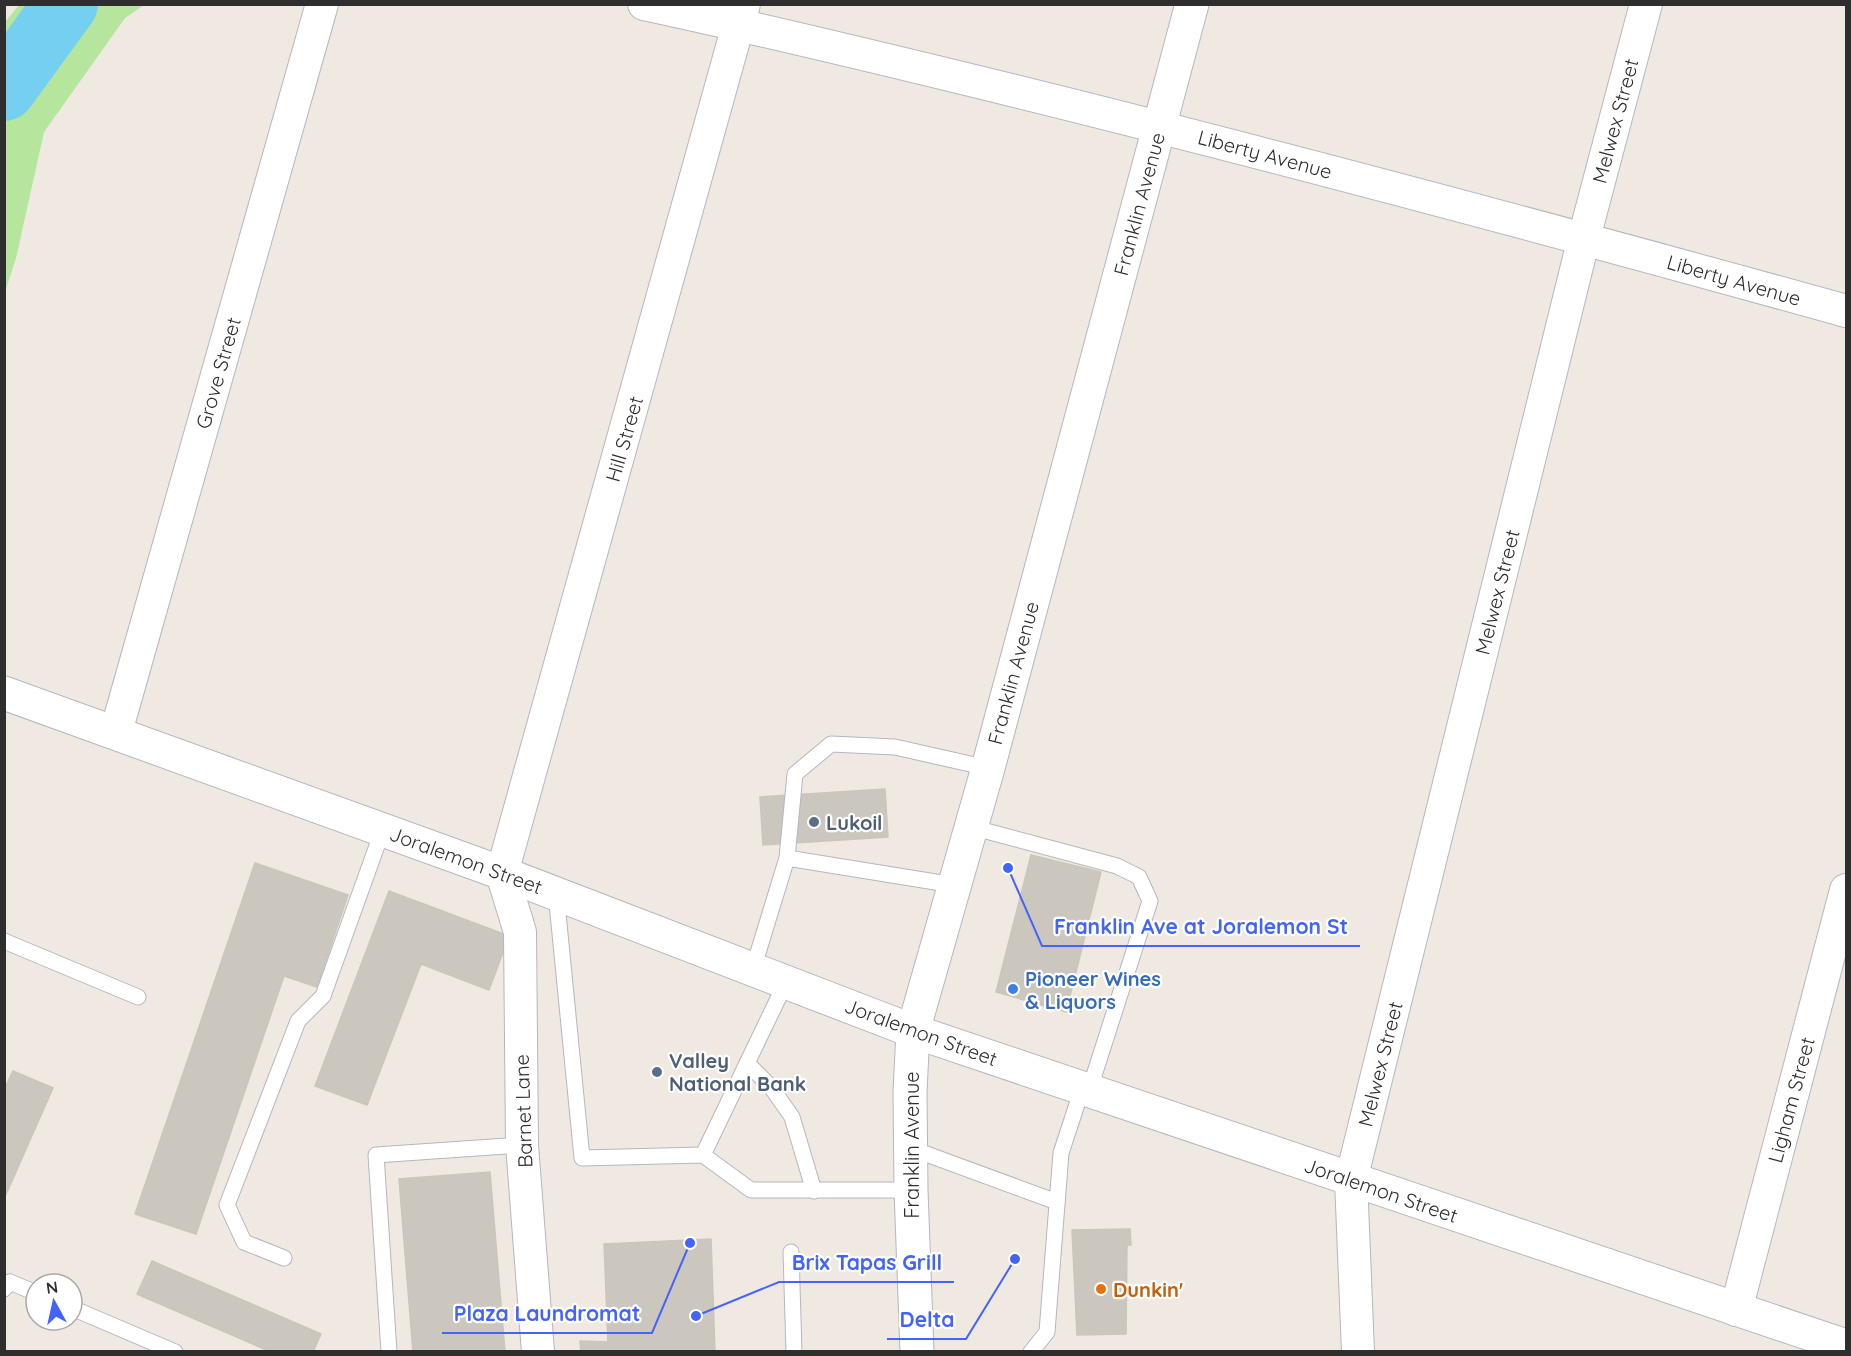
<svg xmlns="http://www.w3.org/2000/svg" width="1851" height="1356" viewBox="0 0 1851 1356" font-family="Quicksand,sans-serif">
  <rect width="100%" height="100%" fill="#efe9e1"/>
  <path fill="#b6e59e" d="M19,5H144L125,18L44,132L16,258L5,292V22Z"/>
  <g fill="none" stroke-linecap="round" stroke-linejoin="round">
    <path stroke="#75cff0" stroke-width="64" d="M4,89L66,4"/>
  </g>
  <g fill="#cbc7bf" stroke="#cbc5ba" stroke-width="1.5">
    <path d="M885,789L888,837L763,845L760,797Z"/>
    <path d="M1031,855L1101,872L1066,1012L996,992Z"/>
    <path d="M255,863L348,895L317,987L284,976L196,1234L135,1214Z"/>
    <path d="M389,891L509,936L489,990L421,964L367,1105L315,1086Z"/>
    <path d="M13,1071L53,1088L4,1199V1090Z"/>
    <path d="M490,1172L505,1352H413L399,1179Z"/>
    <path d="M1130,1229L1131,1245H1127L1126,1334L1077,1335L1072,1230Z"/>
    <path d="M711,1239L715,1352H581L580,1341L608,1342L604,1244Z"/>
    <path d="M152,1261L321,1334L313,1352H271L137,1294Z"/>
  </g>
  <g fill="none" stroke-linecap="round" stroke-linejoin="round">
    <g stroke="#b4b7c1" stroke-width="17">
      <g id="lane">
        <path d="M971,827L1117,866L1139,877L1150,901L1089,1091"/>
        <path d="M787,858L954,885"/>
        <path d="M556,893L582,1158L703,1155L751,1190H911"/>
        <path d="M4,941L138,997"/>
        <path d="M753,969L787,858L795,774L831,744L895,747L988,768"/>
        <path d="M747,1063L771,1087L792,1117L814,1191"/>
        <path d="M910,1148L1057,1202"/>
        <path d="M703,1155L786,982"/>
        <path d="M791,1252L794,1352"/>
        <path d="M284,1258L244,1242L227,1205L298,1021L323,996L383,829"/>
        <path d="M4,1289L10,1282L36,1293"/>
        <path d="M72,1308L175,1352"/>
        <path d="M389,1352L376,1155L522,1145"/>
        <path d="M1031,1352L1047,1332L1061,1153L1082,1089"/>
      </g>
    </g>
    <g stroke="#b4b7c1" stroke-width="34">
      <g id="street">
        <path d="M644,4C752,27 859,53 966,79C1261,151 1554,230 1846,311"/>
        <path d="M116,732L322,4"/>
        <path d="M1736,1310L1846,890"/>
        <path d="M538,1352L522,1145L520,932L502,873L744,4"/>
        <path d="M1358,1352L1351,1180L1584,238L1646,4"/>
      </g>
    </g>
    <g stroke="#b4b7c1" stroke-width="35">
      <g id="secondary">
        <path d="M4,693L502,873L913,1031L1846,1346"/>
        <path d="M917,1352L911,1190L910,1092L913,1031L988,768L1192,4"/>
      </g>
    </g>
    <use href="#lane" stroke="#fff" stroke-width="15"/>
    <use href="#street" stroke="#fff" stroke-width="32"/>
    <use href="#secondary" stroke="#fff" stroke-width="33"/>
  </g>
  <g fill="#5c6f8a" stroke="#fff" stroke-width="2">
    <circle cx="814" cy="822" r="6"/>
    <circle cx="657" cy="1072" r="6"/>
  </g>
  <circle fill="#3f7fe0" stroke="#fff" stroke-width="2" cx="1013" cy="989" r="6"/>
  <circle fill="#e8710a" stroke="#fff" stroke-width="2" cx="1101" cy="1289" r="6"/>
  <g text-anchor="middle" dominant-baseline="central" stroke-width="4.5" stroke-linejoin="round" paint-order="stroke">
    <g font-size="20" fill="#2e2e2e" stroke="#fff">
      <text transform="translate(1615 121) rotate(-75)">Melwex Street</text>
      <text transform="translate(1265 154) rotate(15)">Liberty Avenue</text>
      <text transform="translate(1139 204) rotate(-75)">Franklin Avenue</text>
      <text transform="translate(1734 280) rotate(16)">Liberty Avenue</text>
      <text transform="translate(218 373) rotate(-74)">Grove Street</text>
      <text transform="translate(624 439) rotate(-74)">Hill Street</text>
      <text transform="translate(1497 592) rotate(-76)">Melwex Street</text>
      <text transform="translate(1013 673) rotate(-75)">Franklin Avenue</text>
      <text transform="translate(466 860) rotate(20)">Joralemon Street</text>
      <text transform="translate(921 1032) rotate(20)">Joralemon Street</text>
      <text transform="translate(1380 1064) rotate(-76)">Melwex Street</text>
      <text transform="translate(1791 1100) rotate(-75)">Ligham Street</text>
      <text transform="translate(523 1111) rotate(-92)">Barnet Lane</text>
      <text transform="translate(911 1145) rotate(-90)">Franklin Avenue</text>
      <text transform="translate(1381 1190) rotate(19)">Joralemon Street</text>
    </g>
    <g font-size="20" font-weight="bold" fill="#4e5e75" stroke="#fff" text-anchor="start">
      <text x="826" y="822">Lukoil</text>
      <text x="669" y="1060">Valley<tspan x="669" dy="23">National Bank</tspan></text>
    </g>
    <g font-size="20" font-weight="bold" fill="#366cbe" stroke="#fff" text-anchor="start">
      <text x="1025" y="978">Pioneer Wines<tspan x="1025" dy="23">&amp; Liquors</tspan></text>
    </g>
    <g font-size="20" font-weight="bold" fill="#c56008" stroke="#fff" text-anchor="start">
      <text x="1113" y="1289">Dunkin'</text>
    </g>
  </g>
  <path fill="none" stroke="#4264fb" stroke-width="2" d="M1008 868L1042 946H1360M696 1316L779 1282H954M690 1243L652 1333H442M1015 1259L966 1339H887"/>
  <g fill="#4264fb" stroke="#fff" stroke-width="2">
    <circle cx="1008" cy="868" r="6"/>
    <circle cx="696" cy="1316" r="6"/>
    <circle cx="690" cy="1243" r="6"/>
    <circle cx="1015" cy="1259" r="6"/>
  </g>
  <g font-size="21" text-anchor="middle" font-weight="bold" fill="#4264fb" stroke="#fff" stroke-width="4.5" stroke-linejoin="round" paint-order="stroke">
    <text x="1201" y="934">Franklin Ave at Joralemon St</text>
    <text x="867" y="1270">Brix Tapas Grill</text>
    <text x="547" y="1321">Plaza Laundromat</text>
    <text x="927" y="1327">Delta</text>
  </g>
  <rect width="1851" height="1356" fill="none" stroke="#2e2e2e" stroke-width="12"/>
  <g transform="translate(54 1302) rotate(352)"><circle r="28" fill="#ffffff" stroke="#ababab" stroke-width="1.5"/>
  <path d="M0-4.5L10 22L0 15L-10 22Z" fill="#4264fb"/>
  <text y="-9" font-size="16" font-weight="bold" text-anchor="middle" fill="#2e2e2e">N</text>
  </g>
</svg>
